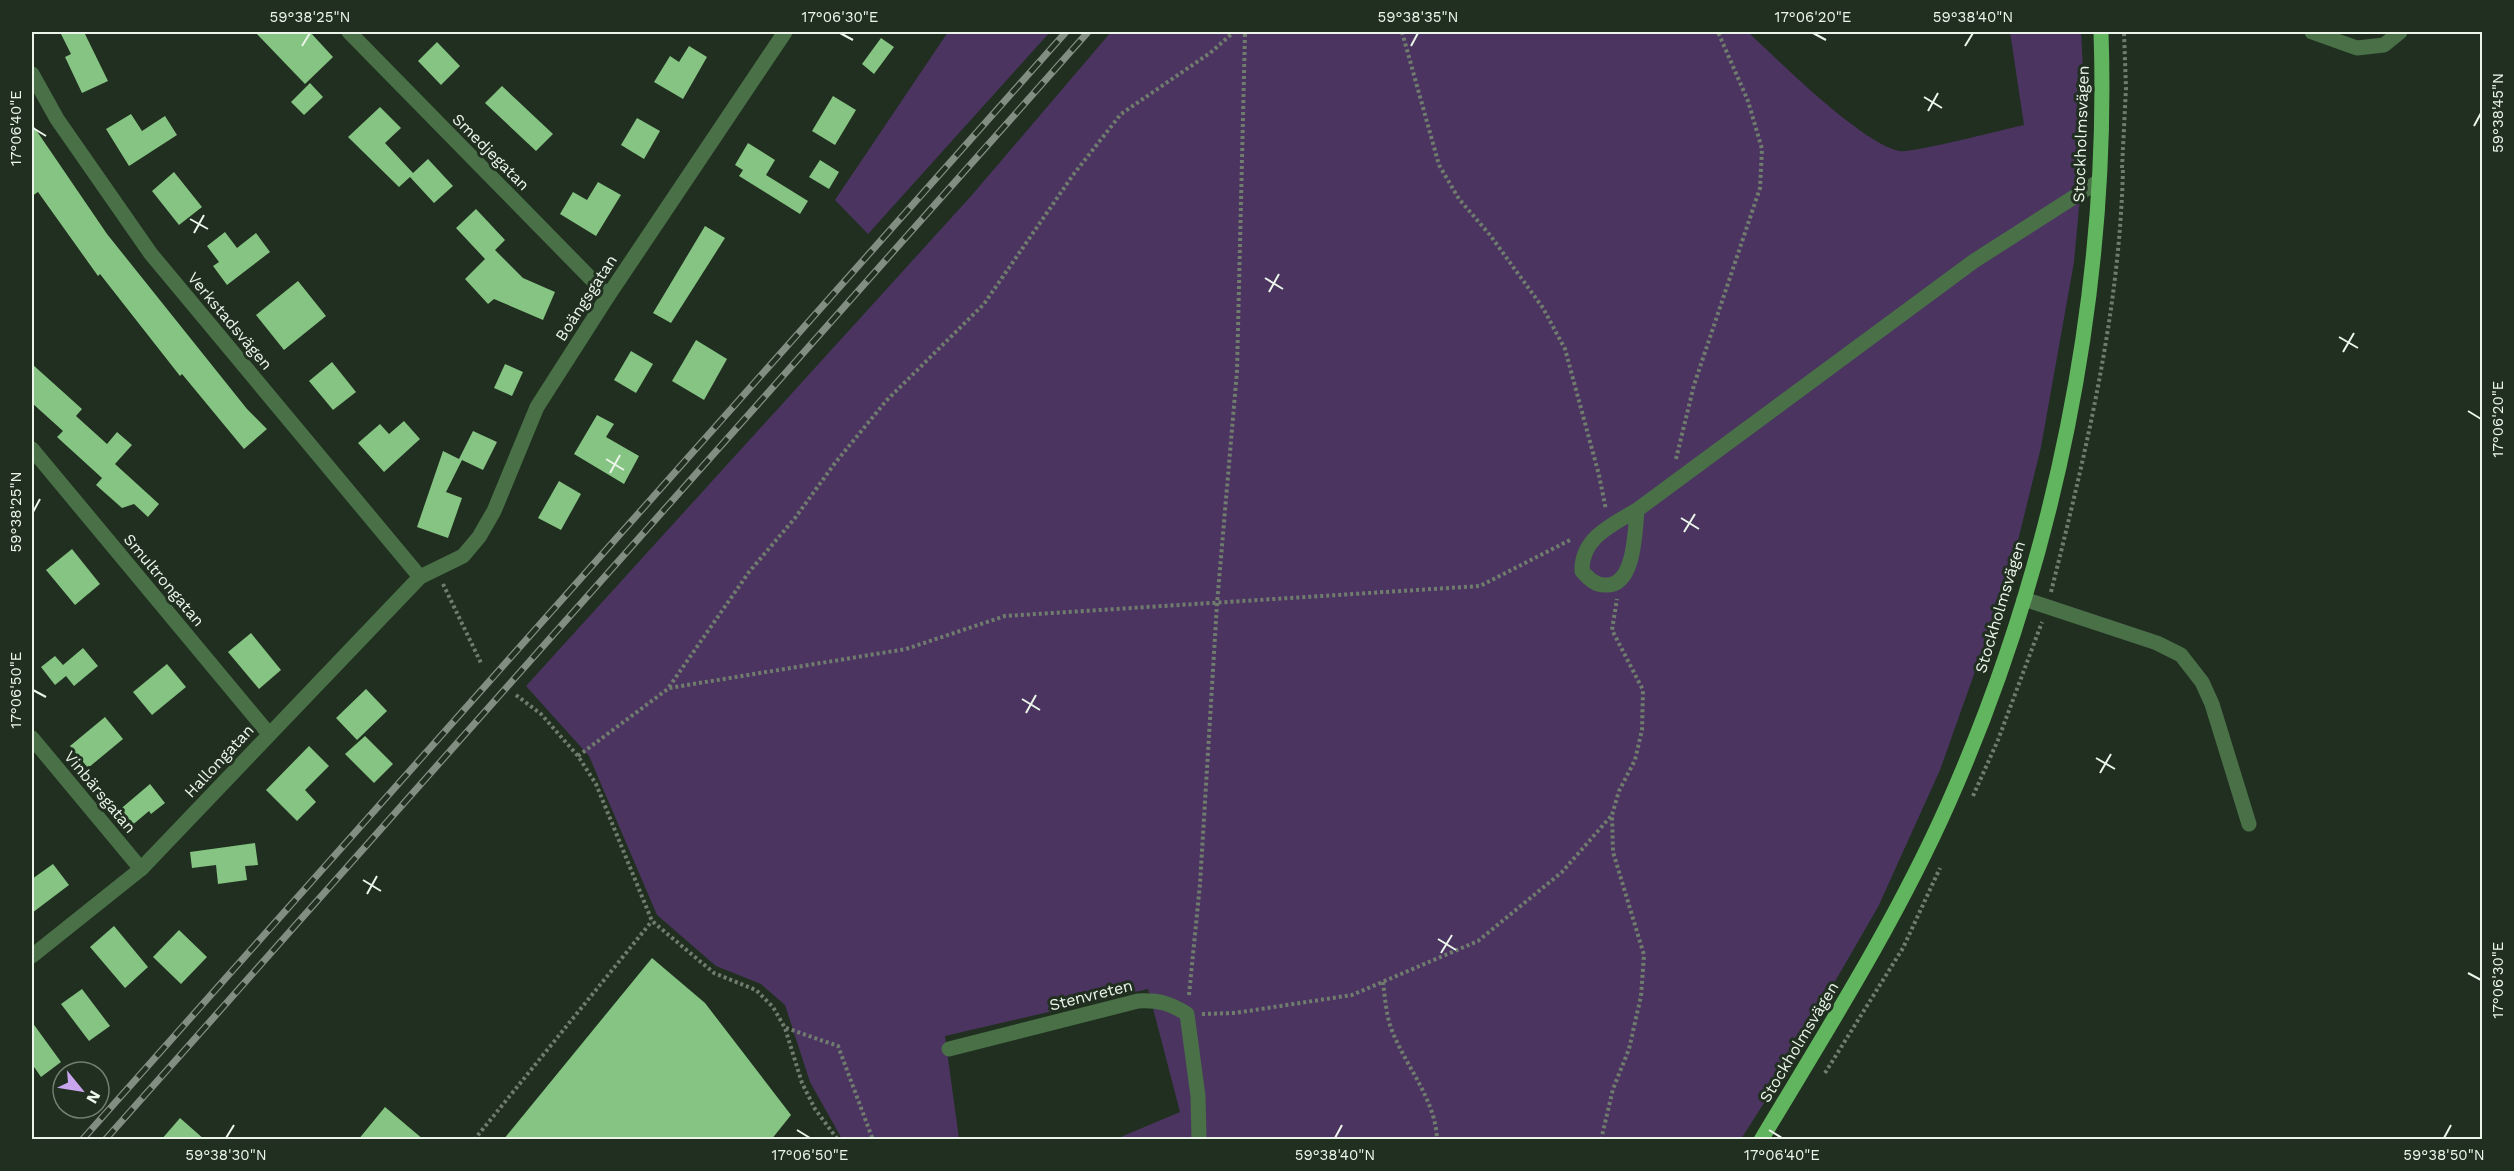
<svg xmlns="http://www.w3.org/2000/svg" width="2514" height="1171" viewBox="0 0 2514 1171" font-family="'Work Sans',sans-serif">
  <rect width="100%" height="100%" fill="#202f1f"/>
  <g fill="#4b3560">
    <path d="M948,32H1050L868,234L835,200Z"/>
    <path d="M1111,32H1748C1779,61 1860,142 1899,151C1909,154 2006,129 2024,125L2010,32H2081L2084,89L2082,175L2074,262L2041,447L2010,573L1940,770L1878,907L1771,1092L1741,1139H1116L1180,1112L1148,989L945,1036L959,1139H842L810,1082L785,1005L761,984L716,966L657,915L589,756L526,686L972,195Z"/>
  </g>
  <g fill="#85c482">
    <path d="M60,32H84L108,81L82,93L65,57L71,54Z"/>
    <path d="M255,32H310L333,57L305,84Z"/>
    <path d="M881,38L894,47L874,74L862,64Z"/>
    <path d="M437,42L460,66L441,85L418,61Z"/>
    <path d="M689,46L707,57L683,99L654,82L670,56L679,62Z"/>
    <path d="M310,83L323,97L304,115L291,102Z"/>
    <path d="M502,86L553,134L536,151L485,103Z"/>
    <path d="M833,96L856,110L835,145L812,131Z"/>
    <path d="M380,107L401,128L385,143L413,173L428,159L453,186L434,203L410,177L399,187L348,137Z"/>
    <path d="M131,114L142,131L165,116L177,135L129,166L106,129Z"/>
    <path d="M637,118L660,131L644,159L621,145Z"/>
    <path d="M32,124L107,234L247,409L267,429L244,449L182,374L180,376L100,274L98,276L38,192L32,196Z"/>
    <path d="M748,143L775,160L766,175L808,201L800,214L739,176L743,170L735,165Z"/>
    <path d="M820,160L839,172L829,189L809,177Z"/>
    <path d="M174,172L202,207L179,225L152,191Z"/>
    <path d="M598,182L621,195L596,236L560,214L573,192L587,200Z"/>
    <path d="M476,209L505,240L495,250L523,278L555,292L543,320L494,299L488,304L465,279L485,259L456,228Z"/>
    <path d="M705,226L725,238L671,323L653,313Z"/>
    <path d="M225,232L237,248L256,233L270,252L227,285L213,266L219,262L207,246Z"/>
    <path d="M298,281L326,316L284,350L256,315Z"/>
    <path d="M696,340L727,359L704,400L672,381Z"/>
    <path d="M631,351L653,364L636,393L614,380Z"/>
    <path d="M332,362L356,392L333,410L309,381Z"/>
    <path d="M32,364L82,409L76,416L107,444L117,432L132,445L115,464L159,504L148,517L134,504L122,508L96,485L102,478L57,437L63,431L32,403Z"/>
    <path d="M505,364L523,372L512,396L494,388Z"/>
    <path d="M597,415L614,424L606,437L639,456L624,484L574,454Z"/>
    <path d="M404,421L420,439L384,472L358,443L380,424L389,434Z"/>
    <path d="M473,431L497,442L483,470L462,460L446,492L462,498L448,538L417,527L443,451L459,459Z"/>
    <path d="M559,481L581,494L561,530L538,518Z"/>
    <path d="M72,549L100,584L75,605L46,570Z"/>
    <path d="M251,633L281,670L259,689L228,652Z"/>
    <path d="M83,648L98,666L74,686L66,676L55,685L41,667L55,656L63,665Z"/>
    <path d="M167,664L186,687L152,715L133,692Z"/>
    <path d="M366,689L387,711L357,740L336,718Z"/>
    <path d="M105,717L123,739L88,768L70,746Z"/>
    <path d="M365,736L393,764L374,783L345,754Z"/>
    <path d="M309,746L329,766L305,790L316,802L297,821L266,790Z"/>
    <path d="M150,784L165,803L151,814L149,811L130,827L117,812Z"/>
    <path d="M255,843L258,865L245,866L247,880L218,884L216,865L192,868L190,852Z"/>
    <path d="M53,864L69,885L32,913V879Z"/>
    <path d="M114,926L148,967L125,988L90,947Z"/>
    <path d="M179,930L207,957L181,984L153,957Z"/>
    <path d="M652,958L705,1003L791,1115L771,1140H503Z"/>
    <path d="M82,989L110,1026L89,1041L61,1004Z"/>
    <path d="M32,1022L61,1062L41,1077L32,1064Z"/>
    <path d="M385,1107L424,1140H358Z"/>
    <path d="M180,1118L205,1140H161Z"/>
  </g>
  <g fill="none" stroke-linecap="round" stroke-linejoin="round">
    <g stroke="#6f7c6e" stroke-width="4" stroke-dasharray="3 3" stroke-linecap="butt">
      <path d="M1402,32L1439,165L1459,199L1490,235L1543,308L1565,349L1599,475L1606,510"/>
      <path d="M2122,168L2126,88L2124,32"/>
      <path d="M1676,459L1694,385L1760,188L1762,149L1748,101L1718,32"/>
      <path d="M443,584L481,663"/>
      <path d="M2051,592C2086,452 2120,311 2123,167"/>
      <path d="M669,687L749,572L795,518L835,463L886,401L984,304L1073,175L1121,114L1210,53L1234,32"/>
      <path d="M516,695L541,714L578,756L596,784L652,921L714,973L756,990L773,1007L785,1028L802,1083L815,1109L838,1140"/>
      <path d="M578,756L669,688L906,649L1005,616L1480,586L1572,539"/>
      <path d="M1973,796L1998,740L2042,622"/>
      <path d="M1383,982C1385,997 1386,1014 1391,1028C1405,1066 1436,1099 1437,1140"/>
      <path d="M1189,995L1200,884L1217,604L1237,371L1245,32"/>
      <path d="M1202,1014L1235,1013L1352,995L1478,941L1562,872L1612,815"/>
      <path d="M786,1028L838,1046L873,1140"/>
      <path d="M1825,1073L1903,948L1940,868"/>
      <path d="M474,1140L652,921"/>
      <path d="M1601,1140L1613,1089L1629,1049L1641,996L1644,955L1613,852L1612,815L1619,791L1635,760L1642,730L1643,690L1612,630L1617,599"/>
    </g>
    <g stroke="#497047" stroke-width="15">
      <path d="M349,32L608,296"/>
      <path d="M2312,32L2357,48L2384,45L2400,32"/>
      <path d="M32,74L57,119L151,254L420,577"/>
      <path d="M32,449L269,734"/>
      <path d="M1637,510C1635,531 1635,587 1605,585C1595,585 1589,579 1582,571C1581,538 1612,525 1637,510L1974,261L2099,181"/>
      <path d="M2024,599L2157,643L2181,655L2202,682L2212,704L2249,824"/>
      <path d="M32,738L141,869"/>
      <path d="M32,956L141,869L420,577L463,556L479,537L494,511L537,407L608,296L785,32"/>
      <path d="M949,1049L1138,1001C1158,1000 1170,1003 1187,1014L1198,1096L1199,1140"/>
    </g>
    <path stroke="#61b55e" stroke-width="15" d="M1761,1140C1827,1030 1896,921 1948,804C2054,565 2110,293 2101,32"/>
    <g stroke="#828e81" stroke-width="7">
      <g id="rail">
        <path d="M82,1140L1066,32"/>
        <path d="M105,1140L1088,32"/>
      </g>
    </g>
    <use href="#rail" stroke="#202f1f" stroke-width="4.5" stroke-dasharray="14" stroke-linecap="butt"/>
  </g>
  <path fill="none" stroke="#ebf5ea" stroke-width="2" d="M840,33L853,40M1813,33L1826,40M302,46L310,33M1411,46L1418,33M1965,46L1973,33M1924,97L1942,108M1928,111L1938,93M2474,126L2481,113M33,128L46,136M190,219L208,229M194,233L204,215M1265,278L1283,289M1269,292L1279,274M2339,337L2358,348M2343,352L2354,333M2468,411L2481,419M606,459L624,470M610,473L620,455M33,512L40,499M1681,518L1699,529M1684,532L1695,514M33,690L46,697M1022,699L1040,710M1026,713L1036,695M2096,758L2115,769M2100,773L2111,754M363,880L381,891M367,894L377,876M1438,939L1456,950M1441,953L1452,935M2468,973L2481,980M797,1130L810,1138M1769,1130L1782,1138M226,1138L234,1125M1335,1138L1342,1125M2444,1138L2451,1125"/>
  <g text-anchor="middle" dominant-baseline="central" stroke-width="6" stroke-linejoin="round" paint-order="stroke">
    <g font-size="16" fill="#ebf5ea" stroke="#202f1f">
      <text transform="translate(2081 134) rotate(-88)">Stockholmsvägen</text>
      <text transform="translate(491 152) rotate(45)">Smedjegatan</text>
      <text transform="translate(586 298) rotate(-57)">Boängsgatan</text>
      <text transform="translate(230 321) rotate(50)">Verkstadsvägen</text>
      <text transform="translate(164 580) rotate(50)">Smultrongatan</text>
      <text transform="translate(2000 607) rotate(-73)">Stockholmsvägen</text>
      <text transform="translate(219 761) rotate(-47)">Hallongatan</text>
      <text transform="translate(100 792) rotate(50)">Vinbärsgatan</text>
      <text transform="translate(1091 995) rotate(-14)">Stenvreten</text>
      <text transform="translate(1799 1042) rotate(-59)">Stockholmsvägen</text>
    </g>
  </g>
  <rect width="2514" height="1171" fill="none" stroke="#202f1f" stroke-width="66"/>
  <g transform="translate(81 1090) rotate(120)"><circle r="28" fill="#202f1f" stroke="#717e70" stroke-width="1.5"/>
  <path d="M0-4.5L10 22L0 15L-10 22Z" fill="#c9a5ee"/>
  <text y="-9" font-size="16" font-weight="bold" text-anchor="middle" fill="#ebf5ea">N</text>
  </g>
  <rect x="33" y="33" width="2448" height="1105" fill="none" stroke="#ebf5ea" stroke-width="2"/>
  <g font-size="15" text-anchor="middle" fill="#ebf5ea">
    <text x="310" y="22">59°38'25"N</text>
    <text x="840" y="22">17°06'30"E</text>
    <text x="1418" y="22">59°38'35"N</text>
    <text x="1813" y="22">17°06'20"E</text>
    <text x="1973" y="22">59°38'40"N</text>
    <text transform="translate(2498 113) rotate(-90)" y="5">59°38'45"N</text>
    <text transform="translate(16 128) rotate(-90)" y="5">17°06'40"E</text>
    <text transform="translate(2498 419) rotate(-90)" y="5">17°06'20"E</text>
    <text transform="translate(16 512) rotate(-90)" y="5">59°38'25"N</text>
    <text transform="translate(16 690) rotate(-90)" y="5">17°06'50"E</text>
    <text transform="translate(2498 980) rotate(-90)" y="5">17°06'30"E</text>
    <text x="226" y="1160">59°38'30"N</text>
    <text x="810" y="1160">17°06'50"E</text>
    <text x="1335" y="1160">59°38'40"N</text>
    <text x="1782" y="1160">17°06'40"E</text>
    <text x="2444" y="1160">59°38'50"N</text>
  </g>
</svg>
